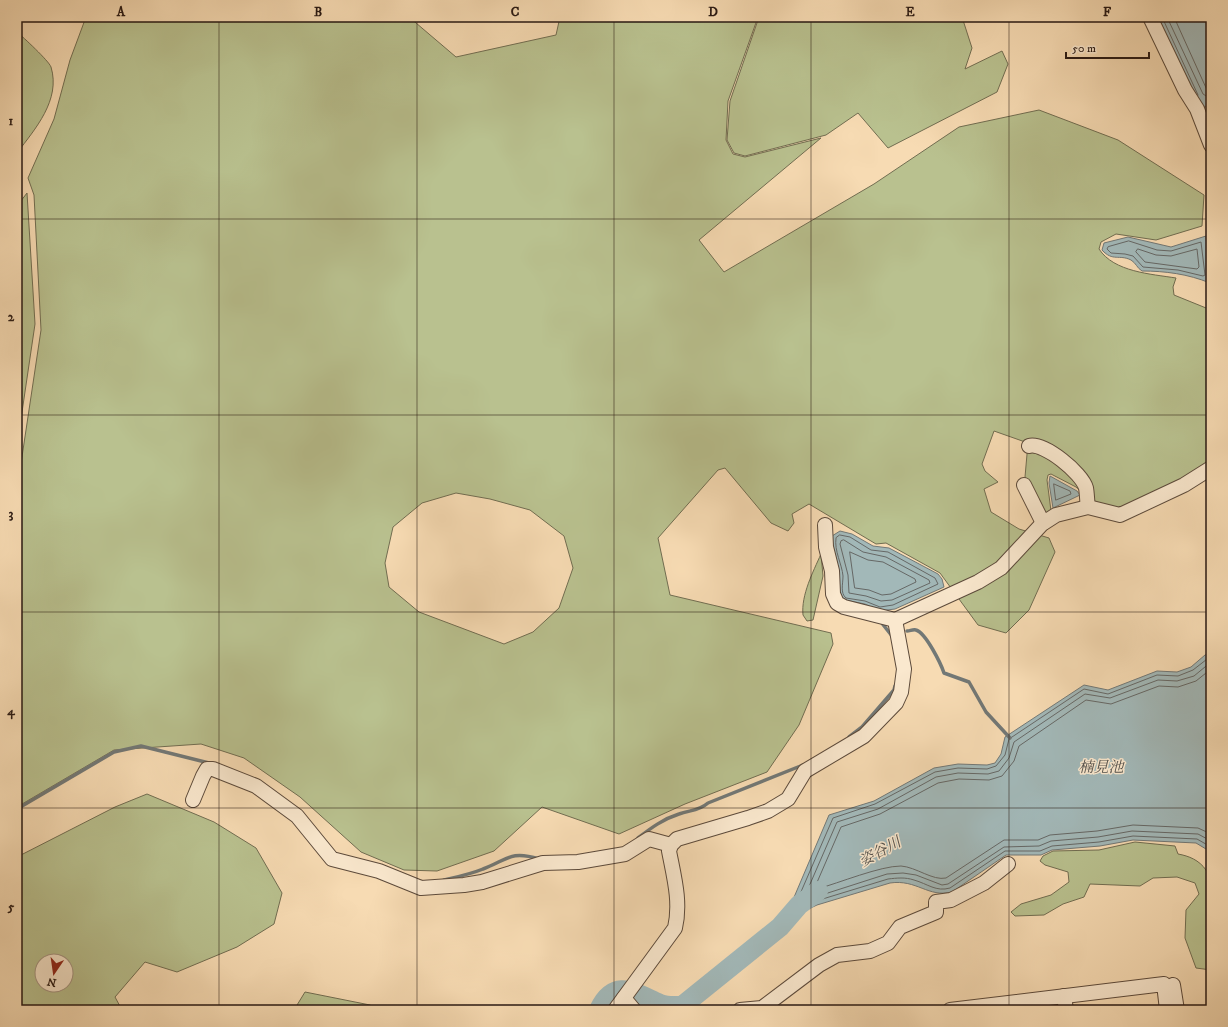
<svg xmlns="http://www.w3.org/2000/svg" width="1228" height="1027" viewBox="0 0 1228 1027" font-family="'IM FELL DW Pica','Noto Serif JP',serif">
  <rect width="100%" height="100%" fill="#f7dbb3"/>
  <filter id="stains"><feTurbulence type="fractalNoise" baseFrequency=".005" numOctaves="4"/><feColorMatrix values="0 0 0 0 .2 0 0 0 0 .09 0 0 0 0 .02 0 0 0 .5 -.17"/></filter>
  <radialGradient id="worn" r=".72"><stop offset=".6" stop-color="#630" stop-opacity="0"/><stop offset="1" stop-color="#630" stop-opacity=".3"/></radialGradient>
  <g fill="#b9c18f" stroke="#716d51" fill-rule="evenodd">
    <path d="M86,17H409L456,57L556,35L560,17H758L728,101L726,140L733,154L745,157L821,138L699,240L724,272L874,184L959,127L1039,110L1118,140L1204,195L1202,226L1156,240L1116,234L1101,242L1099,249C1114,272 1151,274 1176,278L1173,287L1174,295L1211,310V459L1185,478L1125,508L1113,509L1093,501L1076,487L1051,474L1048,475L1047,480L1051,511L1042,516L1025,477L1028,443L994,431L982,464L985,471L998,482L984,489L991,512L1019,529L1049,538L1055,552L1029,610L1006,633L978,625L940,573L886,543L876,544L809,504L792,514L794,523L788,531L771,523L725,468L718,470L658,538L670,595L831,633L833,644L799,725L767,772L685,804L619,834L542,807L494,851L437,871L404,870L361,852L300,797L244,758L201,744L114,750L17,807V475L20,470L41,330L34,195L28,178L54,119L70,60ZM456,493L490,499L530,510L564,536L573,568L559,608L533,632L504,644L419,612L389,587L385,563L393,527L422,503Z"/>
    <path d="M759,17H962L972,48L965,69L1002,51L1008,64L997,92L888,148L858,113L826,135L745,156L734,153L727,140L730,101Z"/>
    <path d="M17,32C23,37 49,61 51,67C61,100 35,129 17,153Z"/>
    <path d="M27,193L35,324L17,446V206Z"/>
    <path d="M821,554L823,576L813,620L807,621L803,615C801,595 813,572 821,554Z"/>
    <path d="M147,794L214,822L256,848L282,893L274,924L237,947L177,972L145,962L115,997L122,1010H17V857L115,807ZM42,961H66V985H42Z"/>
    <path d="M1135,842L1175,846L1178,854C1189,856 1199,860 1206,870C1215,882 1211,952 1211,970L1196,968L1185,938L1186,910L1199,894L1195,883L1177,877L1153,878L1140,886L1090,884L1084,897L1063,904L1044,915L1015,916L1011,912L1021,904L1051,895L1069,882L1068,872L1045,865L1040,861L1043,856L1053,851L1099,850Z"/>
    <path d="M305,992L370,1005L378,1010H294Z"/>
  </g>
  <g fill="#a2b8b8" stroke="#727876">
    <path d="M1157,17H1211V110L1197,102Z"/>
    <path d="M1206,236L1210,283C1188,274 1165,271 1142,271C1137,268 1136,263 1131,260C1119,254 1113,262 1102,250L1104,243L1128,237L1171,247Z"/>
    <path d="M1050,476L1077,491L1080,495L1053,508L1049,483Z"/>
    <path d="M840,531L852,534L873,546L889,548L938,574L942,579L944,587L895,609L879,611L865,604L840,599L831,545L832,536Z"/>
    <path d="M1211,652V852L1196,843L1133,840L1100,846L1052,850L1041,855H1006L952,892C928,898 917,879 890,883L817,905L802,912L792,902L829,815L874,801L934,768L958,764L987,765L995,763L1001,754L1005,737L1084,685L1108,690L1157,671L1177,672L1191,667L1205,655Z"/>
  </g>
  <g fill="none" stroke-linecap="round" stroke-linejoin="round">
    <g stroke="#666866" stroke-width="1">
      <path d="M1162,17L1198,95"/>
      <path d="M1167,17L1203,94L1211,99"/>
      <path d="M1174,17L1207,90L1211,92"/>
      <path d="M1129,241L1157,250L1171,251L1201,242L1205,275L1203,276L1178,270L1143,267L1133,256L1125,254L1111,253L1107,249L1108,247Z"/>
      <path d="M1138,249L1156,255L1171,256L1197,249L1199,267L1197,269L1145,262L1136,252Z"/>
      <path d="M1054,484L1070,491L1071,494L1056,500Z"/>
      <path d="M840,535L850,537L871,550L888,552L935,578L938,584L893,605L880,607L865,601L846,598C840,593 843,584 843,576C842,564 834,551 836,538Z"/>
      <path d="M844,540L863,552L886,557L929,580L930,583L892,600L881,601L866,596L849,593L848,575L840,544L841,541Z"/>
      <path d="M850,552L868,560L883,562L915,579L916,582L891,594L882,595L869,590L855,588Z"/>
      <path d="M1211,656L1193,670L1178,676L1157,675L1108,694L1084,689L1009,739L1005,755L996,766L987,769L958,768L935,772L875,804L833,818L797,901L803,907L816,901L888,879C897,878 905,877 914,880C928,884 936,892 950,888L1005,851H1040L1052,846L1099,842L1133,836L1197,839L1211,847"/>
      <path d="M1211,662L1194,676L1177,681L1158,680L1110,698L1085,694L1014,742L1009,758L999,771L988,774L958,773L936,777L878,809L837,822L804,898L806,900L887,874L903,873L916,875L942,885L948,884L1004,847L1039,846L1051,841L1098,837L1132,831L1198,834L1211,841"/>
      <path d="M1211,669L1196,681L1178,687L1159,686L1111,704L1086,700L1019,746L1014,761L1002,776L989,780L959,779L938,783L880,814L841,827L815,887L817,889C839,883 880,866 901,866C916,867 933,881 946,878L1004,840H1038L1050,835L1097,831L1133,825L1198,828L1211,834"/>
    </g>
    <g stroke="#727876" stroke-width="3.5">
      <path d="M881,622L892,636"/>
      <path d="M907,631C910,631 913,629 916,630C926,633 941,664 944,673L969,682L986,712L1010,738"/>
      <path d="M849,737L862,727L894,690L895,686"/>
      <path d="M17,809L114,752L141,746L209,763"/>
      <path d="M638,838C651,828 663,819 679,814C690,810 699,811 708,803L803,765"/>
      <path d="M444,880C457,877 471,874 483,869C507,860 510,850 539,859"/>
    </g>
    <path stroke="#a2b8b8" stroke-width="20" d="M599,1010C615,976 636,994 660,1004C667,1007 674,1006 682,1006L780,927L799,905L818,891"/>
    <g stroke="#5c4a3b" stroke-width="16">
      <g id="minor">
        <path d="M1150,17L1185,90L1197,109L1211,145"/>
        <path d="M1029,446C1044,442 1082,473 1086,488C1087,493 1087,501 1088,507"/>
        <path d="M1024,485L1043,523"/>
        <path d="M825,525L826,547L832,571L833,594L837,603L844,607L895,620"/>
        <path d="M193,800L203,776L207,769H213L256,786L297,816L332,859L379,871L421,888L464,885L482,882L543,863L578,862L625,854L649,839L671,845"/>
        <path d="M1173,985L1177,1010"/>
        <path d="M1064,996L1066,1010"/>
        <path d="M624,998L634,1010"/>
        <path d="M615,1010L675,928C681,902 674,877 669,851L671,845L677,839L748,818L768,811L788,799L805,771L864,736L896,703L901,692L904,669L895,620L978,582L1001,568L1042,524L1056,515L1088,507L1120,515L1184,485L1211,468"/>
        <path d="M740,1010L762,1008L819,965L837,955L870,951L888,943L900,927L936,912V902L951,900L984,883L1008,864"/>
        <path d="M950,1010L1164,984L1167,1010"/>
      </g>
    </g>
    <use href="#minor" stroke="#fae8ce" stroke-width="14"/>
  </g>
  <path fill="none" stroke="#291913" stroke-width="1" stroke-opacity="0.55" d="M219,17V1010M417,17V1010M614,17V1010M811,17V1010M1009,17V1010M17,219H1211M17,415H1211M17,612H1211M17,808H1211"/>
  <g text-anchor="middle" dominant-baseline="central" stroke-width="3" stroke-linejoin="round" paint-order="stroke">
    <g font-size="15" font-style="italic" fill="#53514d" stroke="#fae8ce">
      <text x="1101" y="767">楠見池</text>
      <text transform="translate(880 852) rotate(-29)">姿谷川</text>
    </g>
  </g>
  <rect width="1228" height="1027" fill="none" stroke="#f7dbb3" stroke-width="44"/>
  <g transform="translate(54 973) rotate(193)"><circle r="19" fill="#fae8ce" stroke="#a69583"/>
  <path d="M0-3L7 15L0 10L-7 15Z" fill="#8f2418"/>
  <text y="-6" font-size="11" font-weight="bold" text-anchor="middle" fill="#291913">N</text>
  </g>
  <path d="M1066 52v6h83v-6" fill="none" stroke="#291913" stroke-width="2"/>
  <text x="1072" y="52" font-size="12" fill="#291913" stroke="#fae8ce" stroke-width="3" paint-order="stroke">50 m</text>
  <rect x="22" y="22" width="1184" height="983" fill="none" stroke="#291913" stroke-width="1.5"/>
  <g font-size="13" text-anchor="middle" font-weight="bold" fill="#291913">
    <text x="121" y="16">A</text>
    <text x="318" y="16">B</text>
    <text x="515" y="16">C</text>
    <text x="713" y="16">D</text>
    <text x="910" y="16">E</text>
    <text x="1107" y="16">F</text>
    <text x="11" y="125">1</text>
    <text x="11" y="321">2</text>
    <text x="11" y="518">3</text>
    <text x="11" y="715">4</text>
    <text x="11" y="911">5</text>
  </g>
  <rect width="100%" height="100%" filter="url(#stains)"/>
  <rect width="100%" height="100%" fill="url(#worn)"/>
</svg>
